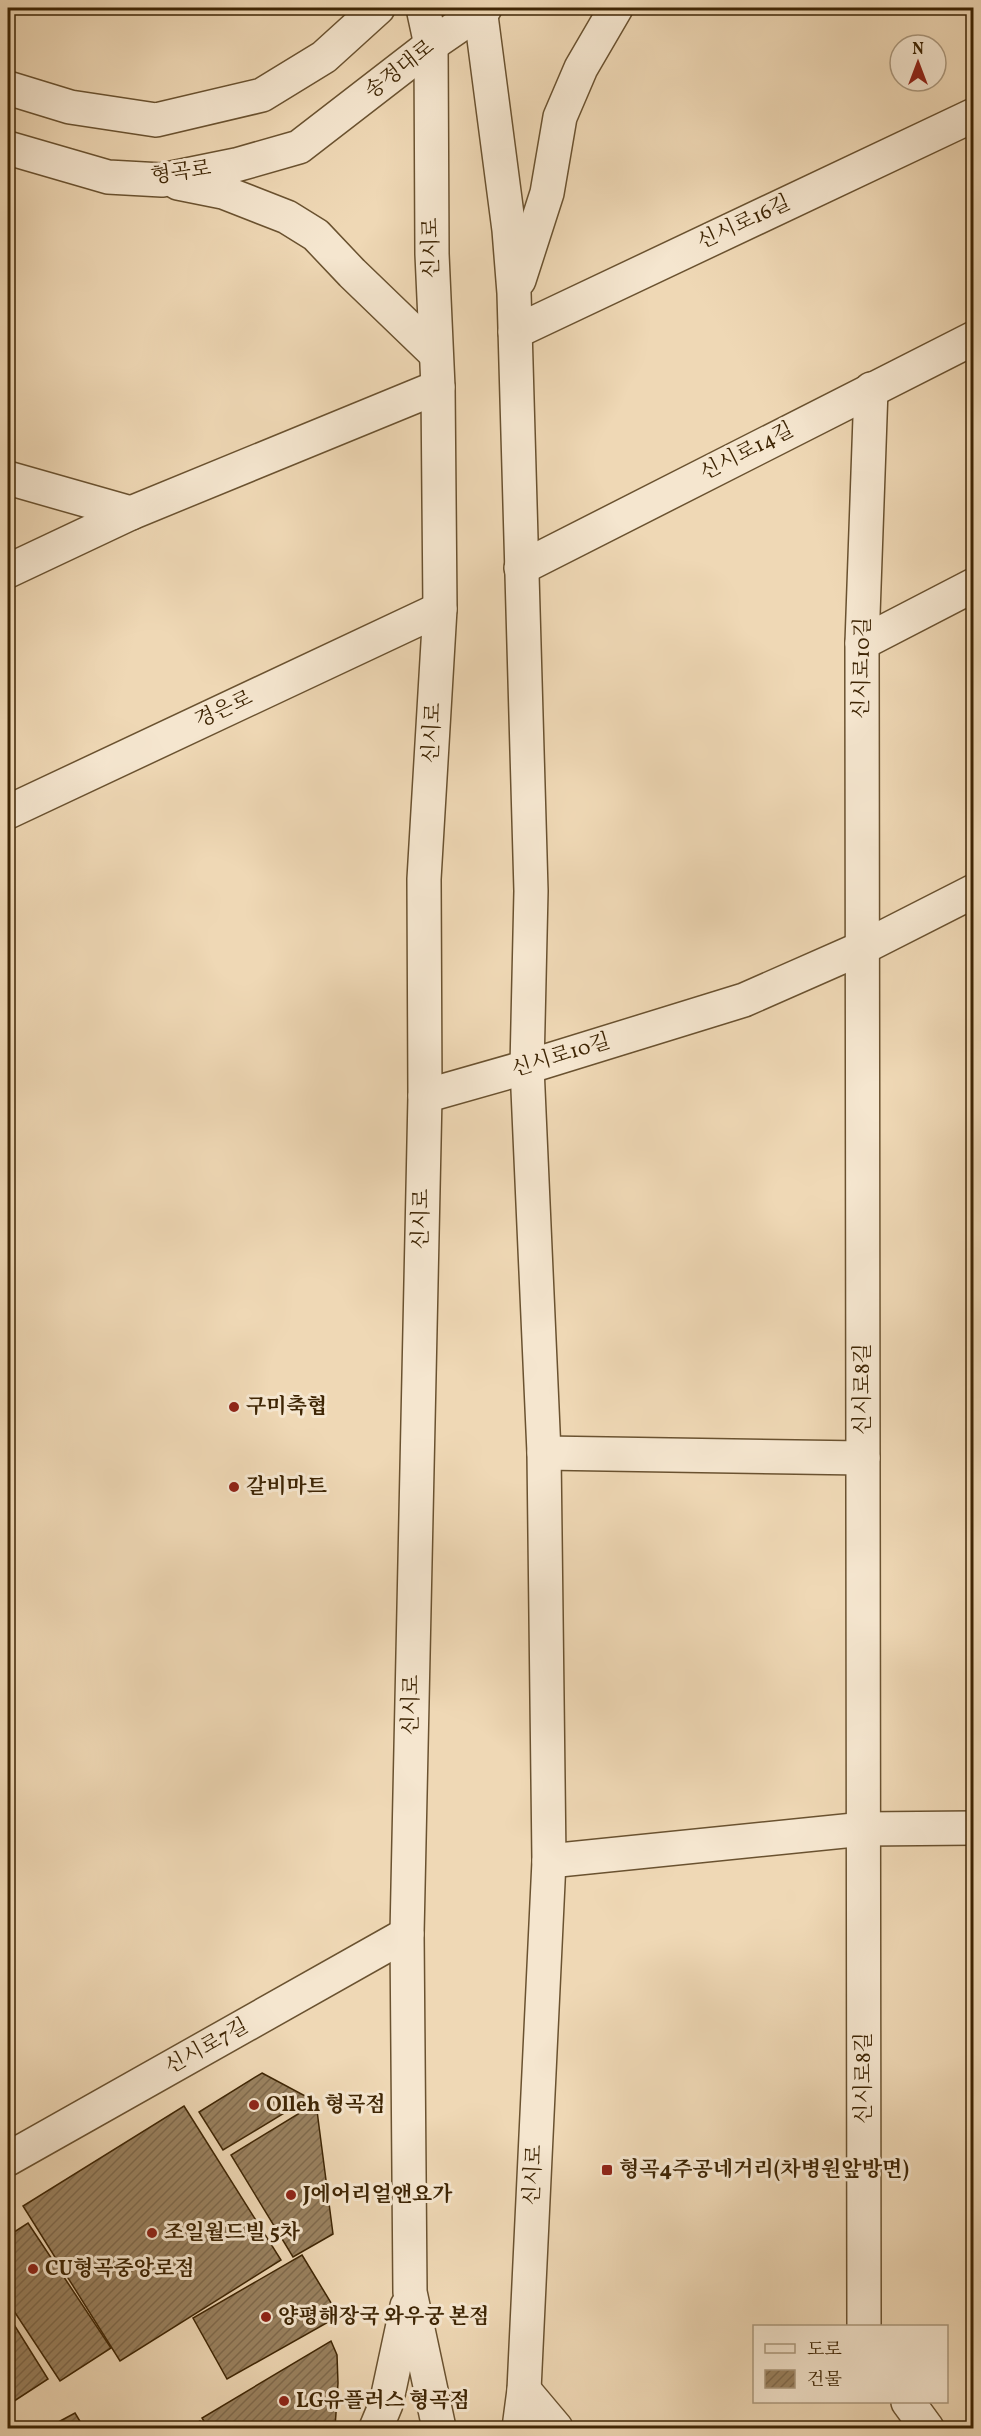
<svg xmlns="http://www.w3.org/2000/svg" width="981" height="2436" viewBox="0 0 981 2436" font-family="Vollkorn,'Noto Serif KR',serif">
  <defs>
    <pattern id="building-hatch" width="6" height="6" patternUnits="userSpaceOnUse" patternTransform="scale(1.5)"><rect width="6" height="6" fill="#9a8260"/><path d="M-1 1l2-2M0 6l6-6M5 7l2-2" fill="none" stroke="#7f6a4d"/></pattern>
  </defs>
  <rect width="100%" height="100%" fill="#efd8b5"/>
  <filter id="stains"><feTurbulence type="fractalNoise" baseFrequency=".00333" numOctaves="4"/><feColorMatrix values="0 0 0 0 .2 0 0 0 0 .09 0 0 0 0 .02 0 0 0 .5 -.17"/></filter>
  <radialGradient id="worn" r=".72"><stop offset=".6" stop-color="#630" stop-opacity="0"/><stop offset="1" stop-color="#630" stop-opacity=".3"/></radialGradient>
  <g fill="url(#building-hatch)" stroke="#3e2504" stroke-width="1.5">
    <path d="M262,2073L309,2098L223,2150L199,2112Z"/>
    <path d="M316,2103L333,2234L293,2257L231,2155Z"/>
    <path d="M184,2106L281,2260L120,2361L23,2206Z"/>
    <path d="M28,2223L111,2348L60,2381L8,2302V2236Z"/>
    <path d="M302,2255L339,2316L227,2379L193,2318Z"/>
    <path d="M8,2315L48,2379L8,2405Z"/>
    <path d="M331,2341L337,2355L338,2383L335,2428H208L202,2418Z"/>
    <path d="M75,2413L84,2428H47Z"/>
    <path d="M200,2421L204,2428H186Z"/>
  </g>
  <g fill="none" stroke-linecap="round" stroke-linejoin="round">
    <g stroke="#6a5230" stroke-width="36">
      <g id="minor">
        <path d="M515,332L974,115"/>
        <path d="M8,478L131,513"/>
        <path d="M521,568L974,338"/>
        <path d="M8,571L131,513L438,387"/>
        <path d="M862,643L974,585"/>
        <path d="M8,812L440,609"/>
        <path d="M425,1096L527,1067L744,1000L862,948L974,891"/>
        <path d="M544,1453L863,1458"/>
        <path d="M549,1861L864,1829L974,1828"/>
        <path d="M8,2159L407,1934"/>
        <path d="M864,2326L862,643L871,389"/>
        <path d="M908,2402L927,2428"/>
      </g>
    </g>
    <g stroke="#6a5230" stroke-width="36">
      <g id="tertiary">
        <path d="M423,8L431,45L432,254L438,387L440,609L424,879L425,1096L407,1934L410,2292L439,2428"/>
        <path d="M480,8L509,230L514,293L531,891L527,1067L544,1453L549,1861L524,2390L519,2428"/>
        <path d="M8,88L70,107L156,120L262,95L324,57L378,8"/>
        <path d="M8,148L108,177L162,180L236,165L299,147L431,45L485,8"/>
        <path d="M178,183L223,192L287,217L316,235L352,273L435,353"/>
        <path d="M519,280L547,193L560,117L581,68L616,8"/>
        <path d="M524,2390L556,2428"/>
        <path d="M376,2428L386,2404L407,2306"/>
      </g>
    </g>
    <use href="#minor" stroke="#f5e6cf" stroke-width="33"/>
    <use href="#tertiary" stroke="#f5e6cf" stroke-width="33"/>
  </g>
  <g fill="#8f2418" stroke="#f5e6cf" stroke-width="2">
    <circle cx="234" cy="1407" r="6"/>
    <circle cx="234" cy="1487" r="6"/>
    <circle cx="254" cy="2105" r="6"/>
    <rect x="601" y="2164" width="12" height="12" rx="3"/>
    <circle cx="291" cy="2195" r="6"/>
    <circle cx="152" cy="2233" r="6"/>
    <circle cx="33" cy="2269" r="6"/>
    <circle cx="266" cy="2317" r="6"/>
    <circle cx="284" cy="2401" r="6"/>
  </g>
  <g text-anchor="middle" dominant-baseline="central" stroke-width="6" stroke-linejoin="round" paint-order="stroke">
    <g font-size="21" fill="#3e2504" stroke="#f5e6cf">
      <text transform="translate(400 70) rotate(-38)">송정대로</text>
      <text transform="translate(181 173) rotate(-8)">형곡로</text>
      <text transform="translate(744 223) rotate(-25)">신시로16길</text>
      <text transform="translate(432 248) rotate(-91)">신시로</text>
      <text transform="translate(747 452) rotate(-27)">신시로14길</text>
      <text transform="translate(863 668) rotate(-89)">신시로10길</text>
      <text transform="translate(224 710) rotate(-25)">경은로</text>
      <text transform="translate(433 733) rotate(-87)">신시로</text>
      <text transform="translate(561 1056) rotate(-17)">신시로10길</text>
      <text transform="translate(422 1219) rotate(-89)">신시로</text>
      <text transform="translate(863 1389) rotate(-90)">신시로8길</text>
      <text transform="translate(412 1705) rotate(-89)">신시로</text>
      <text transform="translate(207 2047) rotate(-29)">신시로7길</text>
      <text transform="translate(864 2078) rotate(-90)">신시로8길</text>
      <text transform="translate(534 2175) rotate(-87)">신시로</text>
    </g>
    <g font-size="21" font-weight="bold" fill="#3e2504" stroke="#f5e6cf" text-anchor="start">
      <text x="246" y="1407">구미축협</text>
      <text x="246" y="1487">갈비마트</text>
      <text x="266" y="2105">Olleh 형곡점</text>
      <text x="619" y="2170">형곡4주공네거리(차병원앞방면)</text>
      <text x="303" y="2195">J에어리얼앤요가</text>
      <text x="164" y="2233">조일월드빌 5차</text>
      <text x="45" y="2269">CU형곡중앙로점</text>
      <text x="278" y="2317">양평해장국 와우궁 본점</text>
      <text x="296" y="2401">LG유플러스 형곡점</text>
    </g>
  </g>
  <rect width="981" height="2436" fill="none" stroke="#efd8b5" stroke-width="30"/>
  <rect x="9" y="9" width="963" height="2418" fill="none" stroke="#3e2504" stroke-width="3"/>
  <rect x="15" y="15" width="951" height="2406" fill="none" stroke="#3e2504" stroke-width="1.5"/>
  <rect x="753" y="2325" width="195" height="78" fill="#f5e6cf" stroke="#ac997e" stroke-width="1.5"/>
  <rect x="765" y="2344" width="30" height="9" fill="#f5e6cf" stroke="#ac997e" stroke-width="1.5"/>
  <text x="807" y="2355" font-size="18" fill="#3e2504">도로</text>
  <rect x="765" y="2370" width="30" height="18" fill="url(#building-hatch)" stroke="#ac997e" stroke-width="1.5"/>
  <text x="807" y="2385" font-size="18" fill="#3e2504">건물</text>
  <g transform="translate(918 63)"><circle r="28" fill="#f5e6cf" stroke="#ac997e" stroke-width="1.5"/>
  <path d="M0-4.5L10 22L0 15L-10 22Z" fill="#8f2418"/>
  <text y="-9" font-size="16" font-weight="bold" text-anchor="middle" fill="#3e2504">N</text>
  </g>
  <rect width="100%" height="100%" filter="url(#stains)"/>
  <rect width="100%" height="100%" fill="url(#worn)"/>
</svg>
